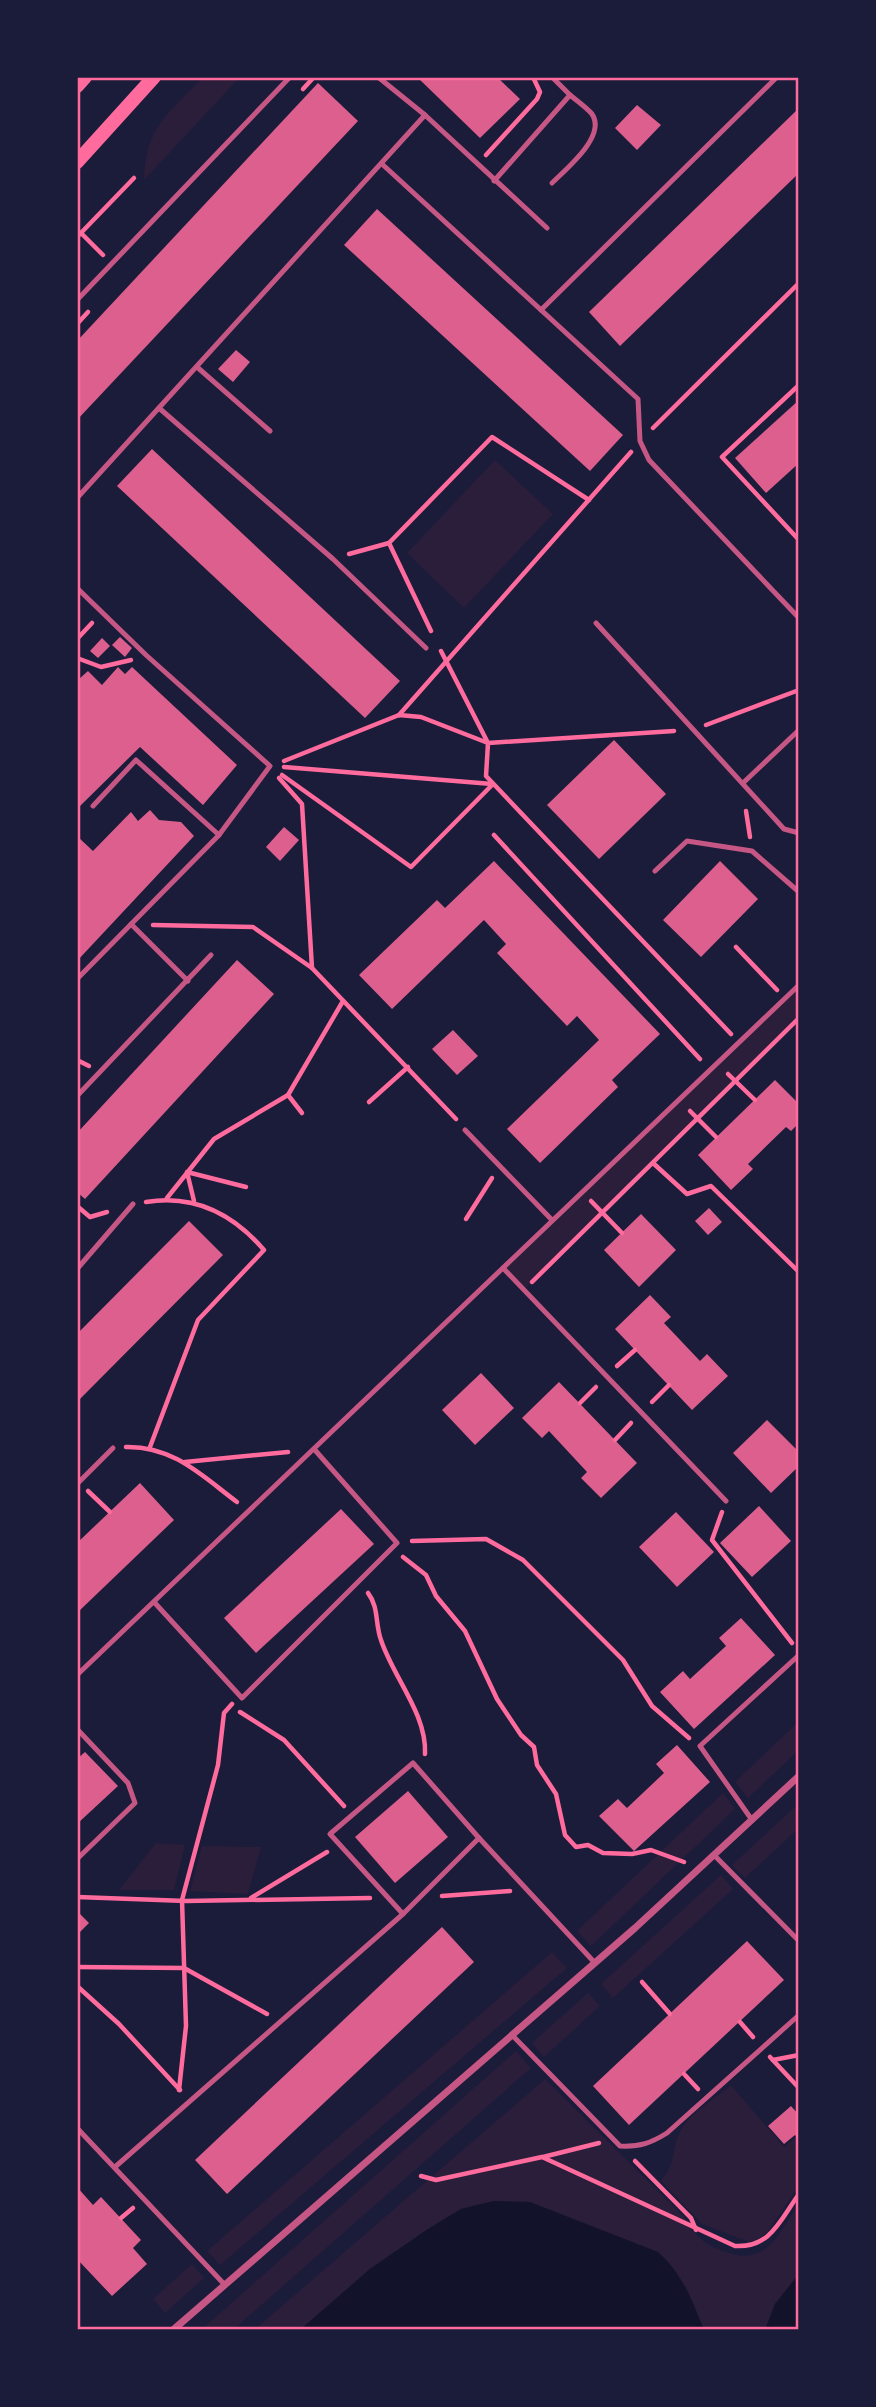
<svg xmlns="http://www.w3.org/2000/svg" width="876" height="2407" viewBox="0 0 876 2407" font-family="Merriweather,serif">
  <rect width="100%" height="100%" fill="#1b1b3a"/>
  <g fill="#2a1e3b">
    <path d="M203,77H240L144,180C145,127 169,113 203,77Z"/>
    <path d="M495,460L553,514L464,608L407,553Z"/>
    <path d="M799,985V1018L524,1290L503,1268Z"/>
    <path d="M799,1721V1750L748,1798L735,1782Z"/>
    <path d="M723,1793L735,1809L591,1946L577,1931Z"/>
    <path d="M799,1803V1828L745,1878L732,1865Z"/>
    <path d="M156,1843L185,1845L174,1890H119Z"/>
    <path d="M202,1846L261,1847L248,1894L190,1891Z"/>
    <path d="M721,1875L733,1889L613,1998L601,1984Z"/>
    <path d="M552,1952L567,1968L220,2265L207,2251Z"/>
    <path d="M588,1993L600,2006L544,2057L532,2043Z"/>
    <path d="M516,2051L531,2068L233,2330H201Z"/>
    <path d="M545,2079L685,2218C696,2237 705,2245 726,2252C767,2267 778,2234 799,2204V2274L775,2304L765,2330H704L686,2287L530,2202L494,2201L461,2209L428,2229L370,2269L300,2330H254Z"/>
    <path d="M731,2085L784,2147L796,2137L799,2141V2186L768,2231L760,2238L749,2242L702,2224L661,2181C678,2160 670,2150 681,2130C690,2113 716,2098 731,2085Z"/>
    <path d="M192,2264L204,2278L165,2313L153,2299Z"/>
  </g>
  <g fill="#12122b">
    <path d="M494,2201L530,2202L658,2252C683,2274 692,2301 704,2330H300L370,2269L428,2229L461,2209Z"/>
    <path d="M799,2274V2330H765L775,2304Z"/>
  </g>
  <g fill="#dd5f8e">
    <path d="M417,77H497L520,99L480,138Z"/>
    <path d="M318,83L358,121L77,420V341Z"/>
    <path d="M637,105L661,125L637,150L615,128Z"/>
    <path d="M799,108V173L620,346L589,312Z"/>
    <path d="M377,209L623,435L590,471L344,245Z"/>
    <path d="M236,350L250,362L233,382L218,369Z"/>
    <path d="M799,400V463L766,493L735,458Z"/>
    <path d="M152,449L400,681L365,718L117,486Z"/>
    <path d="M120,637L132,648L125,657L112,645Z"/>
    <path d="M102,638L110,646L98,658L90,651Z"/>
    <path d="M118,667L125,674L132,667L237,765L203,805L140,747L77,809V677L79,679L88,671L102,685Z"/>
    <path d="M614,740L666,794L599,859L547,805Z"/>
    <path d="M150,810L159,820L181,822L194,836L77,961V836L93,851L131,812L138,821Z"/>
    <path d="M284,827L299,840L280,861L266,847Z"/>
    <path d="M494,861L660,1034L612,1080L618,1087L540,1163L507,1129L599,1040L577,1016L567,1026L497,953L506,944L484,920L392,1009L359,975L437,900L445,908Z"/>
    <path d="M720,861L758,899L701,957L663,920Z"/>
    <path d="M237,960L274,994L85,1199L77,1192V1133Z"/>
    <path d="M453,1030L478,1056L457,1075L432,1049Z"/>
    <path d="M775,1080L799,1104V1123L791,1131L786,1127L748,1164L753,1169L731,1190L698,1155Z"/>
    <path d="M709,1208L722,1222L708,1235L695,1221Z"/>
    <path d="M641,1214L676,1250L639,1287L604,1250Z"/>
    <path d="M189,1221L223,1255L77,1402V1334Z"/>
    <path d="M650,1295L671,1317L664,1323L700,1361L707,1354L728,1376L692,1410L615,1329Z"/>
    <path d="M481,1373L514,1408L475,1445L442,1410Z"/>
    <path d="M559,1382L637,1463L601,1498L581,1478L587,1472L549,1431L542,1438L522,1418Z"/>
    <path d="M767,1420L799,1452V1466L771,1493L733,1453Z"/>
    <path d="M140,1483L174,1520L77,1613V1543Z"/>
    <path d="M759,1506L791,1541L752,1577L720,1543Z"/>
    <path d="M341,1509L374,1544L256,1653L224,1618Z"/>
    <path d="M676,1512L714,1552L677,1587L639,1547Z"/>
    <path d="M741,1618L775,1655L694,1729L660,1692L683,1671L690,1679L726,1646L719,1638Z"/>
    <path d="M677,1745L710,1782L634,1851L599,1816L618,1799L627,1808L664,1773L656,1764Z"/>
    <path d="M85,1752L118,1786L77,1824V1759Z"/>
    <path d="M408,1791L448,1837L395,1883L355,1837Z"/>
    <path d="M77,1911L89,1923L77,1935Z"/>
    <path d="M442,1927L474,1962L227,2194L195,2160Z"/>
    <path d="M747,1941L784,1980L629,2125L593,2086Z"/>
    <path d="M791,2106L799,2115V2139L795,2135L784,2144L768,2126Z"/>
    <path d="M77,2187L93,2205L101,2197L141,2240L133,2248L147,2264L112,2296L77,2259Z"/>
  </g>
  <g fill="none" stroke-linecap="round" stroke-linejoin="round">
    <g stroke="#ff6b9d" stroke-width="4.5">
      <path d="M303,89L314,77"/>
      <path d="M486,155L537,99L540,92L533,77"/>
      <path d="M81,233L103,255"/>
      <path d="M77,237L134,178"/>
      <path d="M77,324L88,312"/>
      <path d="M799,385L722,457L799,540"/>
      <path d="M653,428L799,283"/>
      <path d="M349,554L389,543"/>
      <path d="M431,631L389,543L492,437L589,500"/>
      <path d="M77,639L92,623"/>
      <path d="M441,651L488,743L486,776L731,1034"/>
      <path d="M77,658L101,667L131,660"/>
      <path d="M399,715L631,452"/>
      <path d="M706,725L799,690"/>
      <path d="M284,761L399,715L421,717L488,743L674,731"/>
      <path d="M284,767L492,784"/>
      <path d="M282,775L411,867L493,784"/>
      <path d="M279,778L302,804L312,968"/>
      <path d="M746,811L750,837"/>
      <path d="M494,835L700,1059"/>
      <path d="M153,925L253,927L312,968L456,1119"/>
      <path d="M736,947L777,990"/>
      <path d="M77,1060L89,1066"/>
      <path d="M728,1074L755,1100"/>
      <path d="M288,1095L302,1113"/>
      <path d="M369,1102L408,1067"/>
      <path d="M690,1111L716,1137"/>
      <path d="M653,1163L687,1194L711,1186L799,1272"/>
      <path d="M167,1198L214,1139L288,1095L343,1001"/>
      <path d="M194,1201L187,1172L246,1187"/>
      <path d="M591,1201L622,1233"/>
      <path d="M146,1202C194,1194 233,1214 264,1250L198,1320L150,1447"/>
      <path d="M77,1206L90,1217L107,1212"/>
      <path d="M466,1219L492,1178"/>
      <path d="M532,1282L799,1018"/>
      <path d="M617,1366L635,1350"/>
      <path d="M652,1402L669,1385"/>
      <path d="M580,1403L596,1387"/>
      <path d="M615,1440L631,1423"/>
      <path d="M126,1447C173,1446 201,1475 237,1502"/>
      <path d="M185,1462L288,1452"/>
      <path d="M88,1491L110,1512"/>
      <path d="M722,1512L712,1540L792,1643"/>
      <path d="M412,1541L486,1539L523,1560L623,1660L652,1706L689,1738"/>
      <path d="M403,1557L426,1575L436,1596L465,1631L497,1699L521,1735L534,1747L537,1765L556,1794L565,1835L576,1847L588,1845L603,1853L632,1854L651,1850L684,1862"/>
      <path d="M368,1593C379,1607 375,1624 381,1640C393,1677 427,1714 425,1754"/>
      <path d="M240,1712L284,1740L344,1806"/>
      <path d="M442,1896L510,1891"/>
      <path d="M77,1897L186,1901L370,1898"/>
      <path d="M251,1898L327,1852"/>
      <path d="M77,1967L184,1968L267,2014"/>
      <path d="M642,1982L670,2014"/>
      <path d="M77,1986L119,2024L180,2090"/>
      <path d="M740,2022L753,2037"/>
      <path d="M770,2057L799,2088"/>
      <path d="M773,2060L799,2055"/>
      <path d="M684,2074L698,2089"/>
      <path d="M179,2090L186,2026L182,1900L218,1765L224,1713L232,1704"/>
      <path d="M543,2157L599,2143"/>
      <path d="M635,2161L691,2218L696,2230"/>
      <path d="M421,2176L436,2180L542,2157L735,2246C771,2248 780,2220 799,2194"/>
      <path d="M121,2218L133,2208"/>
    </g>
    <g stroke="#c65784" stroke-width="5">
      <path d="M378,77L425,115L547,228"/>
      <path d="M382,164L638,399L640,441L649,460L799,618"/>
      <path d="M494,181L570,95L552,77"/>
      <path d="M552,183C566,169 607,136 592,114C586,107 577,101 570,95"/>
      <path d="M77,300L290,77"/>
      <path d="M541,310L777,77"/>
      <path d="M197,367L270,431"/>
      <path d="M159,408L333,559L426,648"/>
      <path d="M77,498L425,115"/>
      <path d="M77,588L146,655L270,766L219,835L77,979"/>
      <path d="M596,623L784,829L799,833"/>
      <path d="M743,783L799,730"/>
      <path d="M93,806L136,760L219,835"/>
      <path d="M655,871L687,841L752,851L799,892"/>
      <path d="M131,924L188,981"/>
      <path d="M77,1096L211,955"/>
      <path d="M465,1130L552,1220"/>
      <path d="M503,1268L726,1501"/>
      <path d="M77,1269L133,1204"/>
      <path d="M77,1484L113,1448"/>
      <path d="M154,1602L242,1698L397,1543L314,1449"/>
      <path d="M77,1675L799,985"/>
      <path d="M77,1729L128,1783L135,1803L77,1859"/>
      <path d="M752,1820L700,1746L799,1655"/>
      <path d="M714,1855L799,1941"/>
      <path d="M403,1914L330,1834L413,1763L479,1838"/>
      <path d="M512,2035L620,2146C640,2147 651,2143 667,2133L799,2015"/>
      <path d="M77,2128L224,2284"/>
      <path d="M115,2167L403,1914L479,1838L595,1963"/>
    </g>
    <path stroke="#c65784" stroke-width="7" d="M173,2330L635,1928L799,1776"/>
    <g stroke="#ff6b9d" stroke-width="14">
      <path d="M77,86L85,77"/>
      <path d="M77,162L154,77"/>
    </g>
  </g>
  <rect width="876" height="2407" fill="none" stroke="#1b1b3a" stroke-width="158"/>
  <rect x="79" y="79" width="718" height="2249" fill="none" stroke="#ff6b9d" stroke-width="2.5"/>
</svg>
